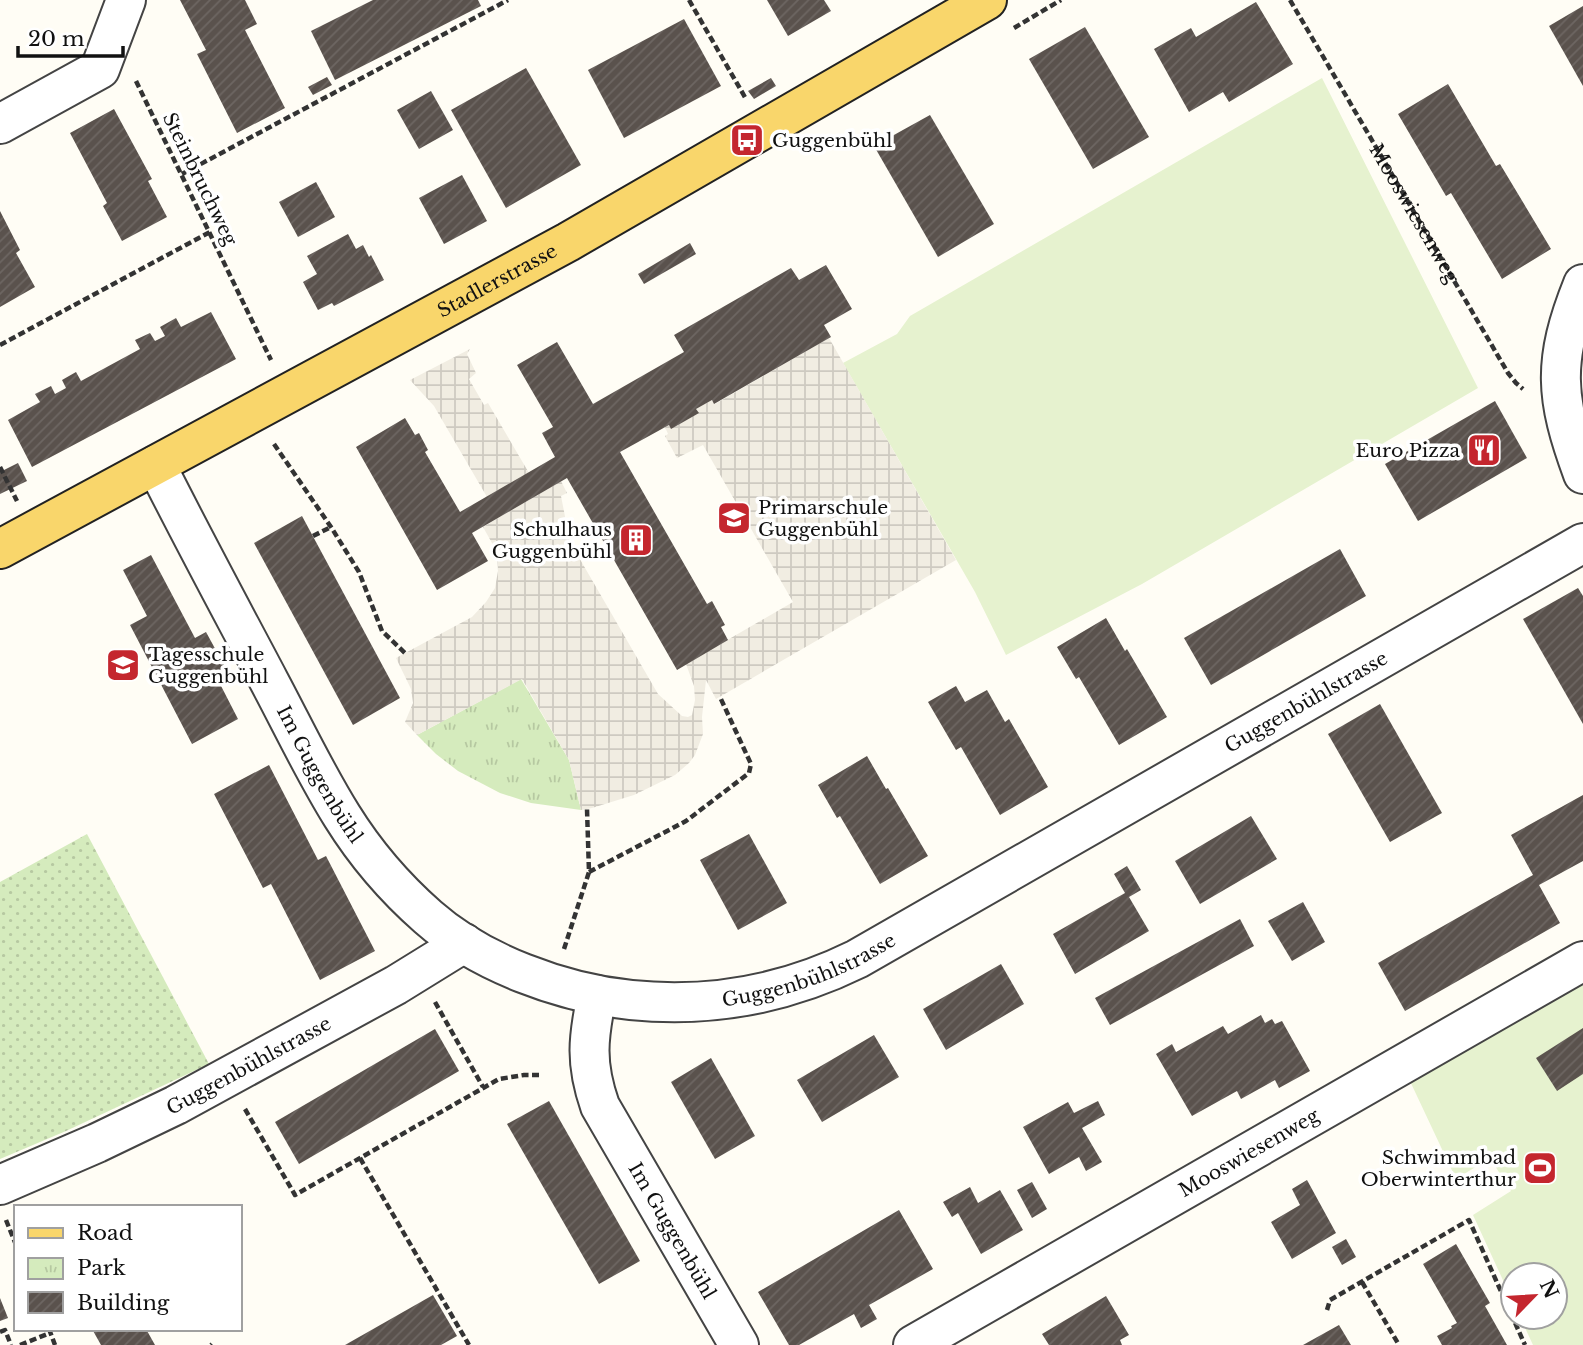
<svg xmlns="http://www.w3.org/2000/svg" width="1583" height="1345" viewBox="0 0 1583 1345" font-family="'Libre Baskerville',serif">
  <defs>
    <pattern id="grass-dots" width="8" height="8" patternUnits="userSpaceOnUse" patternTransform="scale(1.75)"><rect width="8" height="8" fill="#d5ebbd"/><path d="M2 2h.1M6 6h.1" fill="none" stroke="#b6c8a1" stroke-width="1.8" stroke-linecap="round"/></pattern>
    <pattern id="park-tufts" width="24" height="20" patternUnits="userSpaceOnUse" patternTransform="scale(1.75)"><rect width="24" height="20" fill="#d5ebbd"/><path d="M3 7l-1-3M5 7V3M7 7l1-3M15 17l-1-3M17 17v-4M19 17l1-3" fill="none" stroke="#b6c8a1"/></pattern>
    <pattern id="plaza-grid" width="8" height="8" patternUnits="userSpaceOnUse" patternTransform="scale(1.75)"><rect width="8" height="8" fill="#f1ede2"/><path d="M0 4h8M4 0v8" fill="none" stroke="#cecac1"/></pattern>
    <pattern id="building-hatch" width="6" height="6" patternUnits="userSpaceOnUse" patternTransform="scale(1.75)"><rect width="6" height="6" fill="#5a524d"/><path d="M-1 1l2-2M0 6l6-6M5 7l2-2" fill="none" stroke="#6d6662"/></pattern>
  </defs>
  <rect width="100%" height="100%" fill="#fffdf5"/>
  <path fill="url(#grass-dots)" d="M87,834L209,1064L66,1131L0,1159V882Z"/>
  <path fill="url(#park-tufts)" d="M521,679L569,760L581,810L531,803L500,793L458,771L436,754L417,735Z"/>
  <g fill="#e6f2cf">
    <path d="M1322,78L1478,388L1142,584L1006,655L975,592L843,363L897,334L910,316Z"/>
    <path d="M1583,979V1345H1533L1520,1317H1555V1275H1513V1302L1473,1215L1511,1191L1490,1158L1456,1179L1409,1079Z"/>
  </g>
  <g fill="url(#plaza-grid)">
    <path d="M829,338L956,560L716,699L706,680L702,717L703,734L695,755L689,763L675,775L634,795L592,808L581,810L569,760L522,679L417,735L405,722L413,703L411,689L396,658L472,617L486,602L495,588L498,571L497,552L483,527L561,481L567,493L561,496L570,542L658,694L682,716L688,717L692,715L695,700L694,686L686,664L793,602L703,445L677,458L665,436L668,434L665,427L669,425L671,428L698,412L696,409L712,400L715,404Z"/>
    <path d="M470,349L467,354L476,373L469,379L484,405L488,403L529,473L487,497L434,406L410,380Z"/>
  </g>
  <g fill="url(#building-hatch)">
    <path d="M180,0H245L257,24L245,30L285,108L237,133L197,54L206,50Z"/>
    <path d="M373,0H478L481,6L335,80L311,31Z"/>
    <path d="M767,0H824L831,11L788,36Z"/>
    <path d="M1256,2L1293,64L1229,102L1223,92L1189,112L1154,49L1191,28L1196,37Z"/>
    <path d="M1583,6V86L1549,26Z"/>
    <path d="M684,19L721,86L624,138L588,70Z"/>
    <path d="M1085,27L1149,137L1093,169L1029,59Z"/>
    <path d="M526,68L581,165L506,208L451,110Z"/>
    <path d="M327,77L332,85L313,95L308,87Z"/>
    <path d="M771,78L776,86L754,99L748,91Z"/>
    <path d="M1448,84L1496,166L1500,164L1551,249L1502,279L1451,193L1446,196L1398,114Z"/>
    <path d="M431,91L453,130L419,149L397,110Z"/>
    <path d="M114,109L152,179L148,181L167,217L122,241L103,206L107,203L70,133Z"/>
    <path d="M930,115L994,224L938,257L874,146Z"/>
    <path d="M462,175L487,221L444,244L419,198Z"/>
    <path d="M316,182L335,217L298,237L279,202Z"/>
    <path d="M0,211L20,250L16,253L35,287L0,307Z"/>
    <path d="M348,234L356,249L363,245L369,257L371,255L384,280L334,306L332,303L318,310L303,282L317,274L307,256Z"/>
    <path d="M690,243L696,254L644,284L638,274Z"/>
    <path d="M826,265L852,309L824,325L831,337L714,404L712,400L696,409L699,413L671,429L669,425L620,452L707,604L712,601L725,625L721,627L728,640L677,670L567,478L472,533L488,561L437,590L356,447L405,418L415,435L419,433L428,450L425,452L460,512L555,457L542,433L553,427L517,365L557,342L593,404L684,352L674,335L791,268L799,280Z"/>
    <path d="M211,312L236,359L32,467L8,420L40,402L35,394L51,386L55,394L66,388L62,380L76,372L81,381L140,349L135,340L150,333L155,341L165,336L160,327L176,318L181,327Z"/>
    <path d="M1495,401L1527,458L1418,521L1385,464Z"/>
    <path d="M18,463L27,481L0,494V472Z"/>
    <path d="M302,516L400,698L353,725L254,543Z"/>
    <path d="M1340,549L1366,596L1211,685L1184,638Z"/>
    <path d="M151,555L195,638L206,632L230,676L219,682L238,719L192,744L130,625L147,616L123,570Z"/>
    <path d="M1578,588L1583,596V724L1523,619Z"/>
    <path d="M1106,618L1125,651L1127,649L1167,717L1119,745L1079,677L1076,679L1057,647Z"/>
    <path d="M956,686L965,702L987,690L1005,722L1009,719L1048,787L1000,815L961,747L956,750L928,702Z"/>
    <path d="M1380,704L1442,813L1390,842L1328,734Z"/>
    <path d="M867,756L886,789L888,788L928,856L880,884L840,816L837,818L818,785Z"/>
    <path d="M269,765L318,860L326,856L375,951L320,980L271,884L263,888L214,794Z"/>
    <path d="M1583,795V861L1539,885L1560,923L1405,1011L1378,963L1533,875L1511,835Z"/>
    <path d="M1251,816L1277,859L1200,904L1175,861Z"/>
    <path d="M749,834L787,903L738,930L700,860Z"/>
    <path d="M1127,866L1141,890L1129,897L1149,931L1075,974L1053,934L1125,893L1114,874Z"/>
    <path d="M1303,902L1325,942L1292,961L1268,921Z"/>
    <path d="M1240,919L1254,946L1110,1025L1095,998Z"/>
    <path d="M1001,964L1024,1004L946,1050L923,1009Z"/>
    <path d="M1261,1015L1265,1023L1272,1019L1275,1024L1282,1021L1310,1071L1279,1088L1275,1080L1241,1099L1237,1091L1192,1116L1156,1054L1172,1044L1176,1052L1223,1026L1228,1034Z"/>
    <path d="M1583,1028V1074L1557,1091L1536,1058Z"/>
    <path d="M435,1029L459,1071L299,1164L275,1122Z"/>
    <path d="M874,1035L899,1077L822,1122L797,1080Z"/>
    <path d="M711,1058L755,1136L715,1159L671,1082Z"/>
    <path d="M549,1101L640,1261L599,1284L507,1124Z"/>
    <path d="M1098,1101L1105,1115L1082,1128L1102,1162L1086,1171L1079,1157L1049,1174L1023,1127L1068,1102L1074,1113Z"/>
    <path d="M1307,1180L1336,1233L1292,1259L1271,1222L1300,1205L1292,1189Z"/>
    <path d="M1032,1182L1047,1209L1032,1218L1017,1190Z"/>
    <path d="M970,1187L978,1203L1000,1190L1023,1230L981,1254L958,1213L952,1217L943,1202Z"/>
    <path d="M899,1210L933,1269L869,1305L877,1319L861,1328L854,1314L799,1345H789L758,1292Z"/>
    <path d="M1346,1239L1356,1257L1342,1265L1332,1247Z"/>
    <path d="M1456,1244L1490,1303L1485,1306L1507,1345H1442L1437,1336L1452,1328L1451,1326L1457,1323L1423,1264Z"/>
    <path d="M433,1295L457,1336L441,1345H345Z"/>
    <path d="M1106,1296L1129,1335L1120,1340L1122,1345H1049L1042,1334Z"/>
    <path d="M0,1298L8,1318L0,1321Z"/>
    <path d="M1339,1325L1351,1345H1303Z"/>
    <path d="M92,1329H146L155,1345H101Z"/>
  </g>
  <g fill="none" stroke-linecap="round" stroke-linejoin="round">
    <g stroke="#444" stroke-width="42">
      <g id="minor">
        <path d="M0,124L100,69L126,0"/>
        <path d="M1583,284C1552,361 1555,398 1583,474"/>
        <path id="s2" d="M156,465C192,537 231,609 269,681C293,726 315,773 342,816C365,853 395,888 428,917C480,963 562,993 631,1000C710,1008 786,994 857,959L1583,543"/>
        <path id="s3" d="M597,995C588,1038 585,1063 600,1106L739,1345"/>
        <path id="s4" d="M0,1185L97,1143L176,1105L396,985L464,943"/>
        <path id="s5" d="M913,1345L1583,961"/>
      </g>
    </g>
    <g stroke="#222" stroke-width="42">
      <g id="major">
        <path id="s6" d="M0,549L568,242L987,0"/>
      </g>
    </g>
    <g stroke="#333" stroke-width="4.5" stroke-dasharray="7 3.5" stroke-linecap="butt">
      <path d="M689,0L746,99"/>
      <path id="s1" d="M1290,0L1508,373L1516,383L1523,389"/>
      <path d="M1014,28L1061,0"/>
      <path d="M136,81L271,360"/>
      <path d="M182,174L508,0"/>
      <path d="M0,345L210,232"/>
      <path d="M274,444L331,527L359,572L382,631L405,653"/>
      <path d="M0,467L17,501"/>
      <path d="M313,536L331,527"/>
      <path d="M589,872L686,821L749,773L751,764L720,697"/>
      <path d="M564,949L589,872L587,809"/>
      <path d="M435,1002L483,1087"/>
      <path d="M245,1109L295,1195L499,1079L524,1075H542"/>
      <path d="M360,1158L469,1345"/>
      <path d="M6,1220L16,1245"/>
      <path d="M1362,1282L1399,1345"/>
      <path d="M1327,1310L1330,1300L1469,1220L1525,1345"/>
      <path d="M49,1329L55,1345"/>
      <path d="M0,1332L5,1330L11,1345"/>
      <path d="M20,1345L50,1333"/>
      <path d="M211,1345L212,1344"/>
    </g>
    <use href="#minor" stroke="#fff" stroke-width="38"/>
    <use href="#major" stroke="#f9d66b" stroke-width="38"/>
  </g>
  <defs>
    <g id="bus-square" transform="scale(1.75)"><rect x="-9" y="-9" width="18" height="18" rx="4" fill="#c4262e" stroke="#fff"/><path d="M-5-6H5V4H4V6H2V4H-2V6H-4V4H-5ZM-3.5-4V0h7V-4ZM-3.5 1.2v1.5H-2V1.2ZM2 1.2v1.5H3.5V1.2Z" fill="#fff"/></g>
    <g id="restaurant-square" transform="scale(1.75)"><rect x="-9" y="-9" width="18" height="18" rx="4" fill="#c4262e" stroke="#fff"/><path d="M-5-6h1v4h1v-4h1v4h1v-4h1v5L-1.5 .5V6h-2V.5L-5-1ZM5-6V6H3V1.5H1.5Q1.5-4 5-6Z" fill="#fff"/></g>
    <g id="school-square" transform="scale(1.75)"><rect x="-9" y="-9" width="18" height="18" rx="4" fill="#c4262e" stroke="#fff"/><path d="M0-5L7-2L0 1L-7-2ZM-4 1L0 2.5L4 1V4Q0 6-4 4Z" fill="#fff"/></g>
    <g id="building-square" transform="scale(1.75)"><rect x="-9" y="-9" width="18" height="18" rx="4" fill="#c4262e" stroke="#fff"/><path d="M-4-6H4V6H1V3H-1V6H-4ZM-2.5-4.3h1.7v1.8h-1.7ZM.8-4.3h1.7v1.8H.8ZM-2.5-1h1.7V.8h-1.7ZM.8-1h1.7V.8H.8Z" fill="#fff"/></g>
    <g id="stadium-square" transform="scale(1.75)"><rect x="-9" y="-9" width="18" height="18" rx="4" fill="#c4262e" stroke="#fff"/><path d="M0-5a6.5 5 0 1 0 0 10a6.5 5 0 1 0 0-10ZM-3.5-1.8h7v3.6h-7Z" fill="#fff"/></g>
  </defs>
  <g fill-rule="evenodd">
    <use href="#bus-square" x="747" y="140"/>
    <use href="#restaurant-square" x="1484" y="450"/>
    <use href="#school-square" x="734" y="518"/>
    <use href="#building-square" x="636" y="540"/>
    <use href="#school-square" x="123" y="665"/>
    <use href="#stadium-square" x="1540" y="1168"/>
  </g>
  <g text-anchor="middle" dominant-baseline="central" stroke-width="7" stroke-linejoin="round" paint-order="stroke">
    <g font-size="19" fill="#111" stroke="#fff" text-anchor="start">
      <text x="772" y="140">Guggenbühl</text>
      <text x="1460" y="450" text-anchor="end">Euro Pizza</text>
      <text x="758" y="507">Primarschule<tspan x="758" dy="22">Guggenbühl</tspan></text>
      <text x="612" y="529" text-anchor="end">Schulhaus<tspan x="612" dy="22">Guggenbühl</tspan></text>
      <text x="148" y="654">Tagesschule<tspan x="148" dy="22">Guggenbühl</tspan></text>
      <text x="1516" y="1157" text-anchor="end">Schwimmbad<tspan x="1516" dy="22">Oberwinterthur</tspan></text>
    </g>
    <g font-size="19" fill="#111" stroke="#fff">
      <text transform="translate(200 179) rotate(64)">Steinbruchweg</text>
      <text stroke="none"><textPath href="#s1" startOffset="247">Mooswiesenweg</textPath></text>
      <text stroke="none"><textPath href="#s6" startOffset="565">Stadlerstrasse</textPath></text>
      <text stroke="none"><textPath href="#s2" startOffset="1503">Guggenbühlstrasse</textPath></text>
      <text stroke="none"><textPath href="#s2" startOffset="350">Im Guggenbühl</textPath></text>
      <text stroke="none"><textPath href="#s2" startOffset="936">Guggenbühlstrasse</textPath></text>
      <text stroke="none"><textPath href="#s4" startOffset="276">Guggenbühlstrasse</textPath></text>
      <text stroke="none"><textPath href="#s5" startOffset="387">Mooswiesenweg</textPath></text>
      <text stroke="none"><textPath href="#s3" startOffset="257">Im Guggenbühl</textPath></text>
    </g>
  </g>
  <rect x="14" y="1205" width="228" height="126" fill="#ffffff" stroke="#a0a0a0" stroke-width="2"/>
  <rect x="28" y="1228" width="35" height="10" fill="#f9d66b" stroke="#a0a0a0" stroke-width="2"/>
  <text x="77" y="1240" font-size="21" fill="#111111">Road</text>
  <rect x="28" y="1258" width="35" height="21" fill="url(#park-tufts)" stroke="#a0a0a0" stroke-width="2"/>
  <text x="77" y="1275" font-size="21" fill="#111111">Park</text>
  <rect x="28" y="1292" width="35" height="21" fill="url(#building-hatch)" stroke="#a0a0a0" stroke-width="2"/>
  <text x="77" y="1310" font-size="21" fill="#111111">Building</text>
  <g transform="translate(1534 1296) rotate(65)"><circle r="33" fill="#ffffff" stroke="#a0a0a0" stroke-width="2"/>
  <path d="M0-5L12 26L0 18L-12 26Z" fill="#c4262e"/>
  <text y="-10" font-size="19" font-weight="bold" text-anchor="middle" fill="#111111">N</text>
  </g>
  <path d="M18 46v10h105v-10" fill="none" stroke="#111111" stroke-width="3.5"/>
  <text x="28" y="46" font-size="21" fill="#111111" stroke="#ffffff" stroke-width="5" paint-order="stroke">20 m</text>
</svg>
